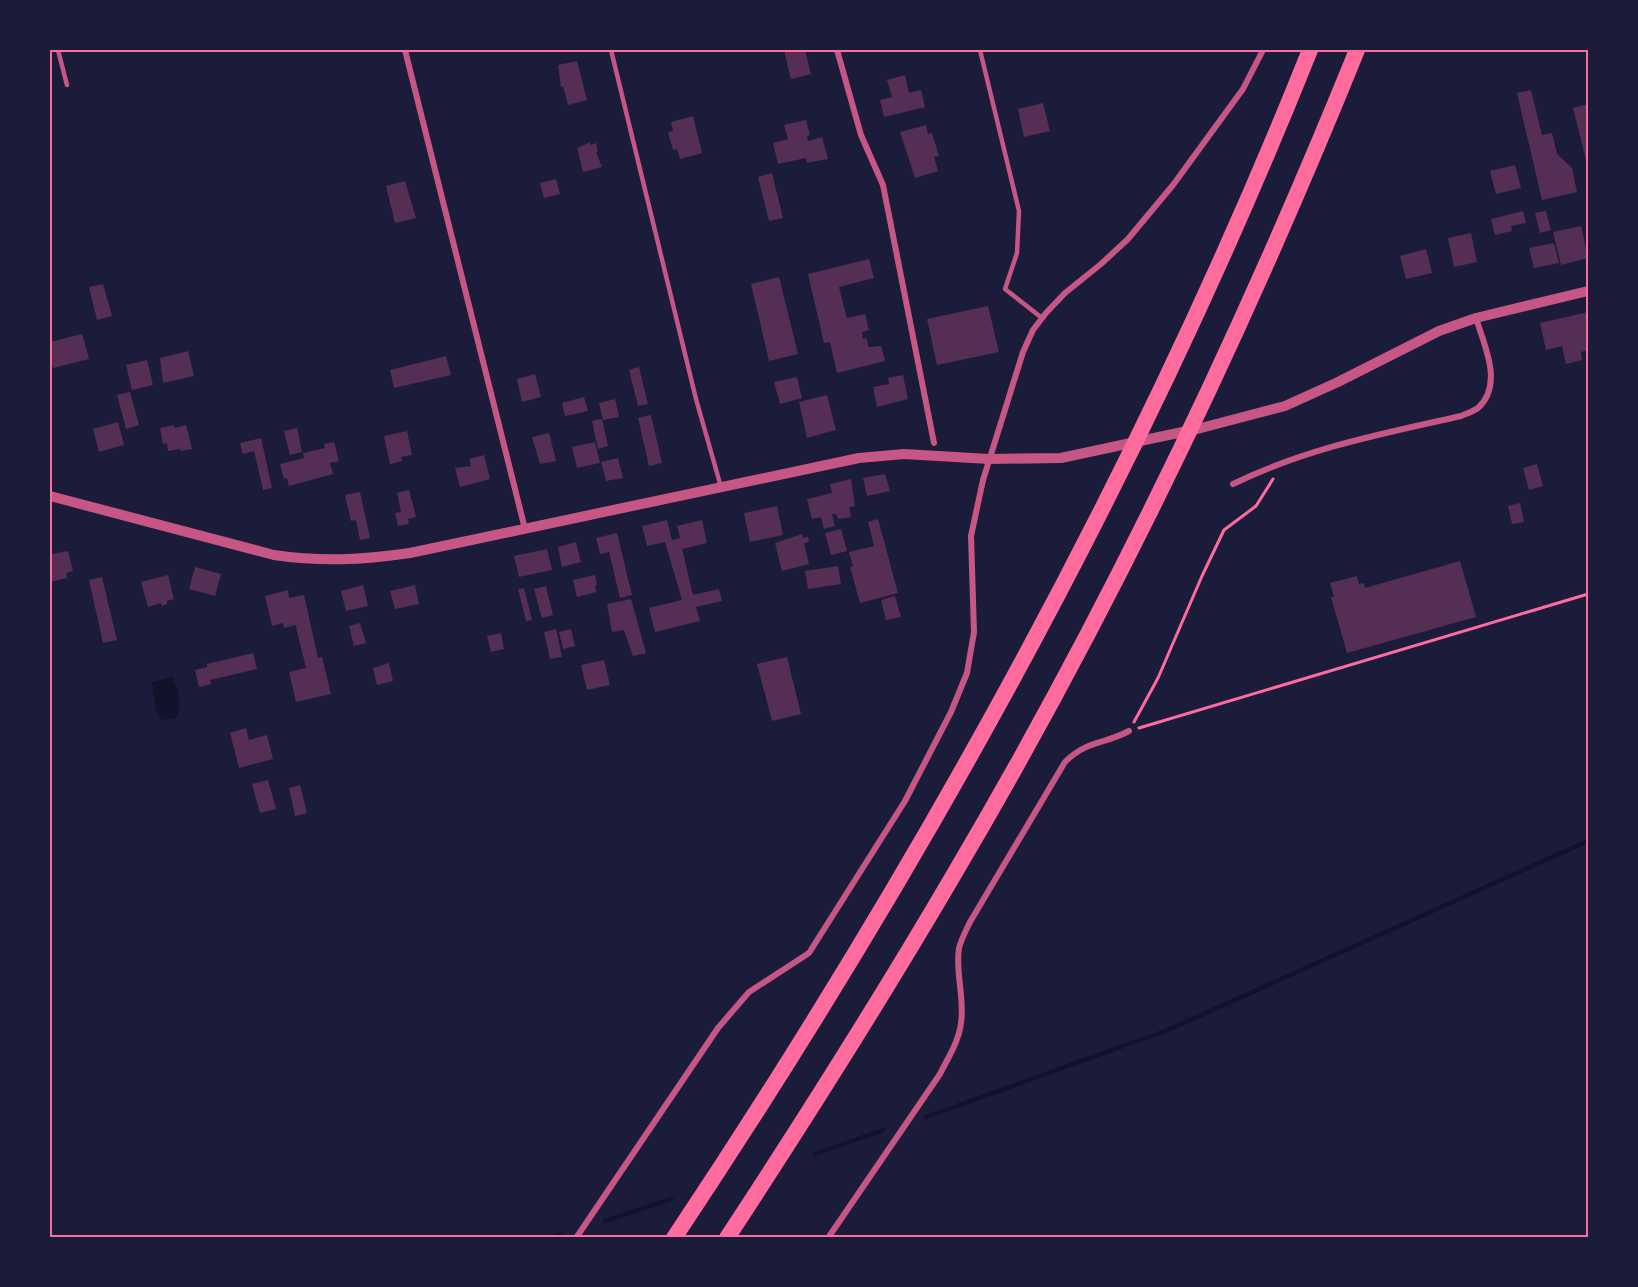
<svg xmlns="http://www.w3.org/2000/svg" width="1638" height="1287" viewBox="0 0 1638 1287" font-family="Literata,serif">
  <rect width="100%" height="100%" fill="#1b1b3a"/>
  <path fill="#12122b" d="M172,677C179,689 182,706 176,718L162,720L156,712L152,682Z"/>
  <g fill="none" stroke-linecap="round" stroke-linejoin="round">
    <g stroke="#12122b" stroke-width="4.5">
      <path d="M926,1117L1168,1030L1588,841"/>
      <path d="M815,1154L883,1130"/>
      <path d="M605,1221L671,1199"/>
      <path d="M552,1238L561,1234"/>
    </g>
  </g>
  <g fill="#542f53">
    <path d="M784,50H805L811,74L791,79Z"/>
    <path d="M577,61L587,100L568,105L563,86L561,87L558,65Z"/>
    <path d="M905,75L909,93L921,90L925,107L884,117L880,100L892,97L887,80Z"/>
    <path d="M1531,90L1542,135L1552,133L1557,154L1572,168L1577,192L1542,200L1517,93Z"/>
    <path d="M1043,103L1050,131L1024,137L1018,109Z"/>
    <path d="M1588,104V168L1573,108Z"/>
    <path d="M693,116L702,153L680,159L677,149L673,150L668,132L673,131L671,122Z"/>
    <path d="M806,120L810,135L807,136L808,141L822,137L828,159L807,163L806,158L778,164L773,143L788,139L784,125Z"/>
    <path d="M926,125L928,134L932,133L939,156L934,157L938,171L915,178L900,132Z"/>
    <path d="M590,142V145L596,143L598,151L596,152L602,167L583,172L577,148Z"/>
    <path d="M1515,165L1521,188L1496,194L1490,171Z"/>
    <path d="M772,173L783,218L769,221L758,177Z"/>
    <path d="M556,179L560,194L544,198L540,183Z"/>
    <path d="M405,181L416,218L395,223L386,186Z"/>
    <path d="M1523,211L1526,223L1511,226L1512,231L1495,235L1491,219Z"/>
    <path d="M1546,211L1551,230L1540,233L1535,213Z"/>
    <path d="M1581,226L1588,258L1561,265L1553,232Z"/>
    <path d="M1471,233L1477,262L1454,267L1448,238Z"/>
    <path d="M1554,243L1559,263L1534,268L1529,248Z"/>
    <path d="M1426,249L1432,273L1406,279L1400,256Z"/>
    <path d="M869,259L874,278L839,287L847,318L865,314L869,330L862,332L863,339L866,338L869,347L881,346L885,361L837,373L830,342L824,343L808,274Z"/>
    <path d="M779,277L798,354L769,361L751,284Z"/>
    <path d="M103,284L112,316L97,320L89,287Z"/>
    <path d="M988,306L999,352L937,365L927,319Z"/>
    <path d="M1588,312V350L1581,352L1582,360L1566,364L1562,346L1546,350L1540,323Z"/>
    <path d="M82,334L89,359L53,368L50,354V342Z"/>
    <path d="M188,351L194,376L163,383L160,358Z"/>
    <path d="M446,356L451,375L394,388L390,370Z"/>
    <path d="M147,360L153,385L132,390L126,365Z"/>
    <path d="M639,367L648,404L638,406L629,370Z"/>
    <path d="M535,374L541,397L522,402L517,379Z"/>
    <path d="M903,375L908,399L877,407L873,387L889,384L888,378Z"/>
    <path d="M797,377L802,398L780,404L774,382Z"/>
    <path d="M130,392L139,425L126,429L117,395Z"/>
    <path d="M827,395L836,430L807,438L799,402Z"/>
    <path d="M584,397L588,411L565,416L562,403Z"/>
    <path d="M615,399L619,417L603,420L599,403Z"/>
    <path d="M651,415L662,463L649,466L638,418Z"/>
    <path d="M602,419L608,446L598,449L592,421Z"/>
    <path d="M118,422L124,445L99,452L93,429Z"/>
    <path d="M174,425V428L186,425L192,449L181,451L180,449L168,451L167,443L163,444L160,428Z"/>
    <path d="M297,428L302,452L290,455L284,431Z"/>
    <path d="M407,431L412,455L401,457L402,461L390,464L384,436Z"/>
    <path d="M549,433L556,461L540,464L532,437Z"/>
    <path d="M261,438L272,488L263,490L254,451L243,454L240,443Z"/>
    <path d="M334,442L339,461L330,463L333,474L289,486L287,478L284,479L280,464L304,458L303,453L325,448L324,444Z"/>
    <path d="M595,442L600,463L577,468L572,447Z"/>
    <path d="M484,455L490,479L460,487L455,468L471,466L469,459Z"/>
    <path d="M618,458L623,478L606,481L601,462Z"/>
    <path d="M1537,464L1543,486L1529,490L1523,468Z"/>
    <path d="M885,474L890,491L867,496L863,478Z"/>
    <path d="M851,479L855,506L849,507L851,517L838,519L836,514H832L835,526L824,529L821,517L812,519L807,499L832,493L830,484Z"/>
    <path d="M409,490L416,517L408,519L409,524L398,526L395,513L401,512L397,493Z"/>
    <path d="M360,492L370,538L360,540L356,520L351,521L345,495Z"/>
    <path d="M1520,503L1524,522L1512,524L1508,506Z"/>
    <path d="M777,506L783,535L750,542L744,513Z"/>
    <path d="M878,519L898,593L860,603L850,567L853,566L849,552L874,546L868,522Z"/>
    <path d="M667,520L672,540L680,538L677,526L702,520L707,543L682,549L693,595L719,589L722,601L696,607L700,621L655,632L649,608L682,600L665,542L647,546L642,526Z"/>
    <path d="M841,529L847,551L831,555L825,533Z"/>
    <path d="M617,533L632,595L620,598L609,552L600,554L596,538Z"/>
    <path d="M802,534L803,538L808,537L809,542L804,543L809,564L782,571L775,543Z"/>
    <path d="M576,542L581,562L562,567L558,547Z"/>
    <path d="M547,549L552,570L519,577L514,556Z"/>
    <path d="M68,551L73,571L66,573L67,578L50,582V553L52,552V554Z"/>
    <path d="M1460,561L1476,617L1347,653L1331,597H1334L1330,583L1357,576L1359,584L1364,583L1365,588Z"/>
    <path d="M838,566L841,584L808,589L805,571Z"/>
    <path d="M195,567L221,574L215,596L189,589Z"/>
    <path d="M168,575L174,599L167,601V604L162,606L161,603L148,607L141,582Z"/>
    <path d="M595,575L597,585L595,586L596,592L577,597L573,580Z"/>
    <path d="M102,577L117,640L103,643L89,580Z"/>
    <path d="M363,585L368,606L346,611L341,591Z"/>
    <path d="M415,585L419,604L395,609L390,591Z"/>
    <path d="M546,586L553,615L542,618L534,589Z"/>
    <path d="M524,588L532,620L526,621L518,589Z"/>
    <path d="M288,590L289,598L304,595L318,658L322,657L331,694L296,702L289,672L306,668L296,627V625L284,628L283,623L272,626L265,596Z"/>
    <path d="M895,596L901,617L886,620L881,600Z"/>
    <path d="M631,599L646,653L633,656L624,630L612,632L607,604Z"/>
    <path d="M360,623L366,643L354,646L349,626Z"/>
    <path d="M556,629L562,657L550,659L544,632Z"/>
    <path d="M571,629L575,646L563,649L559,632Z"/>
    <path d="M501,633L504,649L491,652L487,636Z"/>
    <path d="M253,653L257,669L210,680L211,684L199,687L195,670L207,667V664Z"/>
    <path d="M787,657L801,714L772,721L757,664Z"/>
    <path d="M604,660L610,685L587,690L581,665Z"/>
    <path d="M389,663L393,681L377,685L373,668Z"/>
    <path d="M246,728L249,740L267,735L273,759L239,768L230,733Z"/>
    <path d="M268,780L276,809L260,813L252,784Z"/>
    <path d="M300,785L307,813L295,816L289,788Z"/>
  </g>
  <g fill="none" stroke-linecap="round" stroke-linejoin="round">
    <g stroke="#ff6b9d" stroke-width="3">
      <path d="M1134,722L1158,678L1202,576L1224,530L1256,506L1273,479"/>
      <path d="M1139,728L1588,594"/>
    </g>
    <g stroke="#c65784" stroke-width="4.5">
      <path d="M58,50L67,85"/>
      <path d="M611,50L696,399L721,487"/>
      <path d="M980,50L1019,211L1017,253L1005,289L1042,318"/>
    </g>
    <g stroke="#c65784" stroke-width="6">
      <path d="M405,50L525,529"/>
      <path d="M837,50L861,135L883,185L934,443"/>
      <path d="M1233,484C1307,448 1381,434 1461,416C1466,414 1474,411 1478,408C1504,384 1484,345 1476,318"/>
      <path d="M576,1238L718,1028L749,992L809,953L905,801L951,712L967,673L974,632L971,536L983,480L1023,352L1033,330L1046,313L1065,293L1101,264L1128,239L1173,185L1243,89L1263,50"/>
      <path d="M828,1238L940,1074C948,1058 959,1041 961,1023C965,998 955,973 959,948C961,940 966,930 970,922L1065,762C1087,740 1103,745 1129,731"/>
    </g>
    <path stroke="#c65784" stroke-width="10" d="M50,496L274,555C323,562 361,560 410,553L859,458L904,454L989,459L1061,458L1201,428L1285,406L1338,382L1439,331L1476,318L1588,291"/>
    <g stroke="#ff6b9d" stroke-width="16">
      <path d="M674,1238C924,863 1143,468 1310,50"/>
      <path d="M727,1238C805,1119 881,999 953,876C1109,612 1242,334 1357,50"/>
    </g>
  </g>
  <rect width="1638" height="1287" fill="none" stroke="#1b1b3a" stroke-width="102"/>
  <rect x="51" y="51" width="1536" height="1185" fill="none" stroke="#ff6b9d" stroke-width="2"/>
</svg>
